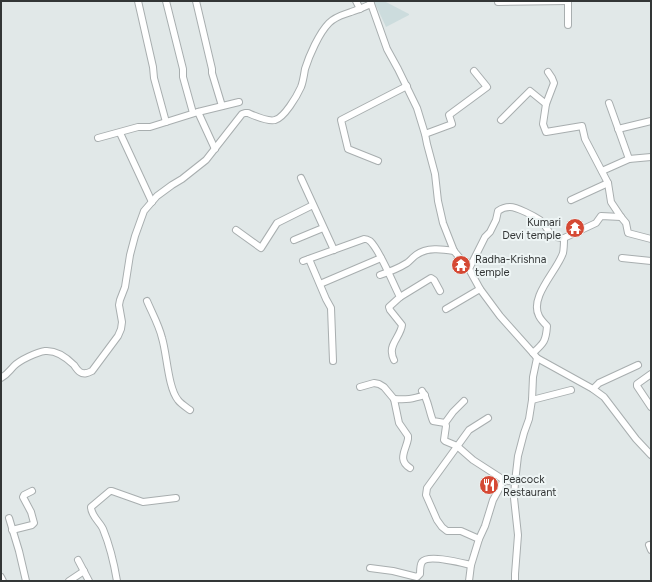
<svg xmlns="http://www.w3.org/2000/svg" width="652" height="582" viewBox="0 0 652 582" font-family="Figtree,sans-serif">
  <rect width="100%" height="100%" fill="#e1e8e8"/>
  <path fill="#ccdcdd" d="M374,1H384L409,14V15L386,27Z"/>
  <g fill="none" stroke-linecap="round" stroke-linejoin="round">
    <g stroke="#a8aeaf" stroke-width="8">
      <g id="minor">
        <path d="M138,1L153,67L154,78L166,122"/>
        <path d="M166,1L183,69V77L193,113"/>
        <path d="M196,1L212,69V73L222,106"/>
        <path d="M356,1L360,9"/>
        <path d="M370,1L387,49L398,69L417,108L425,134L427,144L435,174L438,201L443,223L454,251L469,269L480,289L500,316L533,353L537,358L533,377L532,400L529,419L524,433L518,456L515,482L514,498L518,535L515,574V581"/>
        <path d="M568,1V25"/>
        <path d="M498,2L568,1"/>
        <path d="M548,72L552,78L554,83L546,104L543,124L546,132L582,126L585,139L608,183L611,202L621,217L626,223L628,233L651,239"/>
        <path d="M609,103L629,159"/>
        <path d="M198,112L215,149"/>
        <path d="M501,120L530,91L546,104"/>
        <path d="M618,129L651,121"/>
        <path d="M120,133L152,202"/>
        <path d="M425,134L452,124L449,115L487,87L474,71"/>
        <path d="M98,138L138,127H150L198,112L239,102"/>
        <path d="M378,161L348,149L341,120L407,86"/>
        <path d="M602,171L629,159L651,157"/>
        <path d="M301,178L334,250"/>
        <path d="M571,200L608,183"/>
        <path d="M236,230L261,248L277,223L313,205"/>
        <path d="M294,240L323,228"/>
        <path d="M622,258L651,261"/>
        <path d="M309,259L326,299L331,308L333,361"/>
        <path d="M303,261L364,239C367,239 367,239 370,241C380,250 393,284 400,297L389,307L390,310L402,325C401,335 390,344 392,353C392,356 393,358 394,360"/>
        <path d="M469,269L485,237L490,232L496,220L498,211C502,208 506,207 510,207C517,207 534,216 540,220C550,228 546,238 564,238L596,223L601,216L621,217"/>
        <path d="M380,275C389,272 399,268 407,263C410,261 413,257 416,255C427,247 442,249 454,251"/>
        <path d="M320,284L381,258"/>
        <path d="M400,297L431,278L434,280L440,291"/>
        <path d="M147,301C152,313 159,325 162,338C167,354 168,388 178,400C181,404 186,407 190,410"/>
        <path d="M446,309L480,289"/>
        <path d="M533,353C544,343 546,341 547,326C544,323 541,320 539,316C529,297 557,271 563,253C564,248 564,243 564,238"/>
        <path d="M537,358L593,389L604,397L636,439L651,455"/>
        <path d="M651,374L637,384V386L651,407"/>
        <path d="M1,378C8,374 9,371 14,366C20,360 37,352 45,351C57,350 66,357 74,365C76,368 78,371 80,372C84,375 88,373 92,371L118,336L121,329L122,322L119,305L120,300L125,287L130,255L135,236L144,211L157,196L172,185L182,179L206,160L242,114L245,113H248C255,116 268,122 275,120C284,118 297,96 301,87C303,82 304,75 305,69C309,56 319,33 329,23C336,16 343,15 351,12C358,10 364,7 371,4"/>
        <path d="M360,387L374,383L379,384L384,387L394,399L399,423L408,436V439C406,450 397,460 410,468"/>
        <path d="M593,389L599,383L638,365"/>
        <path d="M422,391C428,399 429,411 433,421L445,423L446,426L444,440L445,441L457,446L473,460L504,480L515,482"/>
        <path d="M394,399C407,400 412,399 425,395"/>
        <path d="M532,400L571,390"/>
        <path d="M445,423L453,412L464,401"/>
        <path d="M9,518L19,551L26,581"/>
        <path d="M12,530L32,525L34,523L31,512L23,497L24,495L32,491"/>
        <path d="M479,539L461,531H447L442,527L437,520L426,495L427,488L469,430L488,418"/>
        <path d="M649,545L651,550"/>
        <path d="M78,560L89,581"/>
        <path d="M370,568L393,571L417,577L420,574C420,571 420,565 422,562C428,554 462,563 471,565"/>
        <path d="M1,577L3,581"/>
        <path d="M69,581L84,571"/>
        <path d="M117,581C114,563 110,546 103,529C100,522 91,516 91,507L110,491H112L143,502L176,498"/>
        <path d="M469,581L471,565L479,539L485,526L493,500L504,480"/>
      </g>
    </g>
    <use href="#minor" stroke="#fff" stroke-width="6"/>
  </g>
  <defs>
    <g id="temple-disc" transform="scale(1)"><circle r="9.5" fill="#d54934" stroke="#eef5f5"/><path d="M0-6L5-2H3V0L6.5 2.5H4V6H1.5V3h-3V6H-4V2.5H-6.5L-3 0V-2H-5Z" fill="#fff"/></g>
    <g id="restaurant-disc" transform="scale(1)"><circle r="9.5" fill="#d54934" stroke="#eef5f5"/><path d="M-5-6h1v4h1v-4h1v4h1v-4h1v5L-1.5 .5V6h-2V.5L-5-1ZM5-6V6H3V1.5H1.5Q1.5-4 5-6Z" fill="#fff"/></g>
  </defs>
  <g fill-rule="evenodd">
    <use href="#temple-disc" x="575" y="228"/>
    <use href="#temple-disc" x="461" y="265"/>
    <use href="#restaurant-disc" x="489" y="485"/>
  </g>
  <g text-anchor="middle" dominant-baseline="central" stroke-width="4" stroke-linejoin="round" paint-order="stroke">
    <g font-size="11" fill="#333636" stroke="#eef5f5" text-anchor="start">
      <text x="561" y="222" text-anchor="end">Kumari<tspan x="561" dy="13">Devi temple</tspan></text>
      <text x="475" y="259">Radha-Krishna<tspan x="475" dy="13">temple</tspan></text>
      <text x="503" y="479">Peacock<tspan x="503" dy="13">Restaurant</tspan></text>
    </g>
  </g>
  <rect width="652" height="582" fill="none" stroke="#333636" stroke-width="4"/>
</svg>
